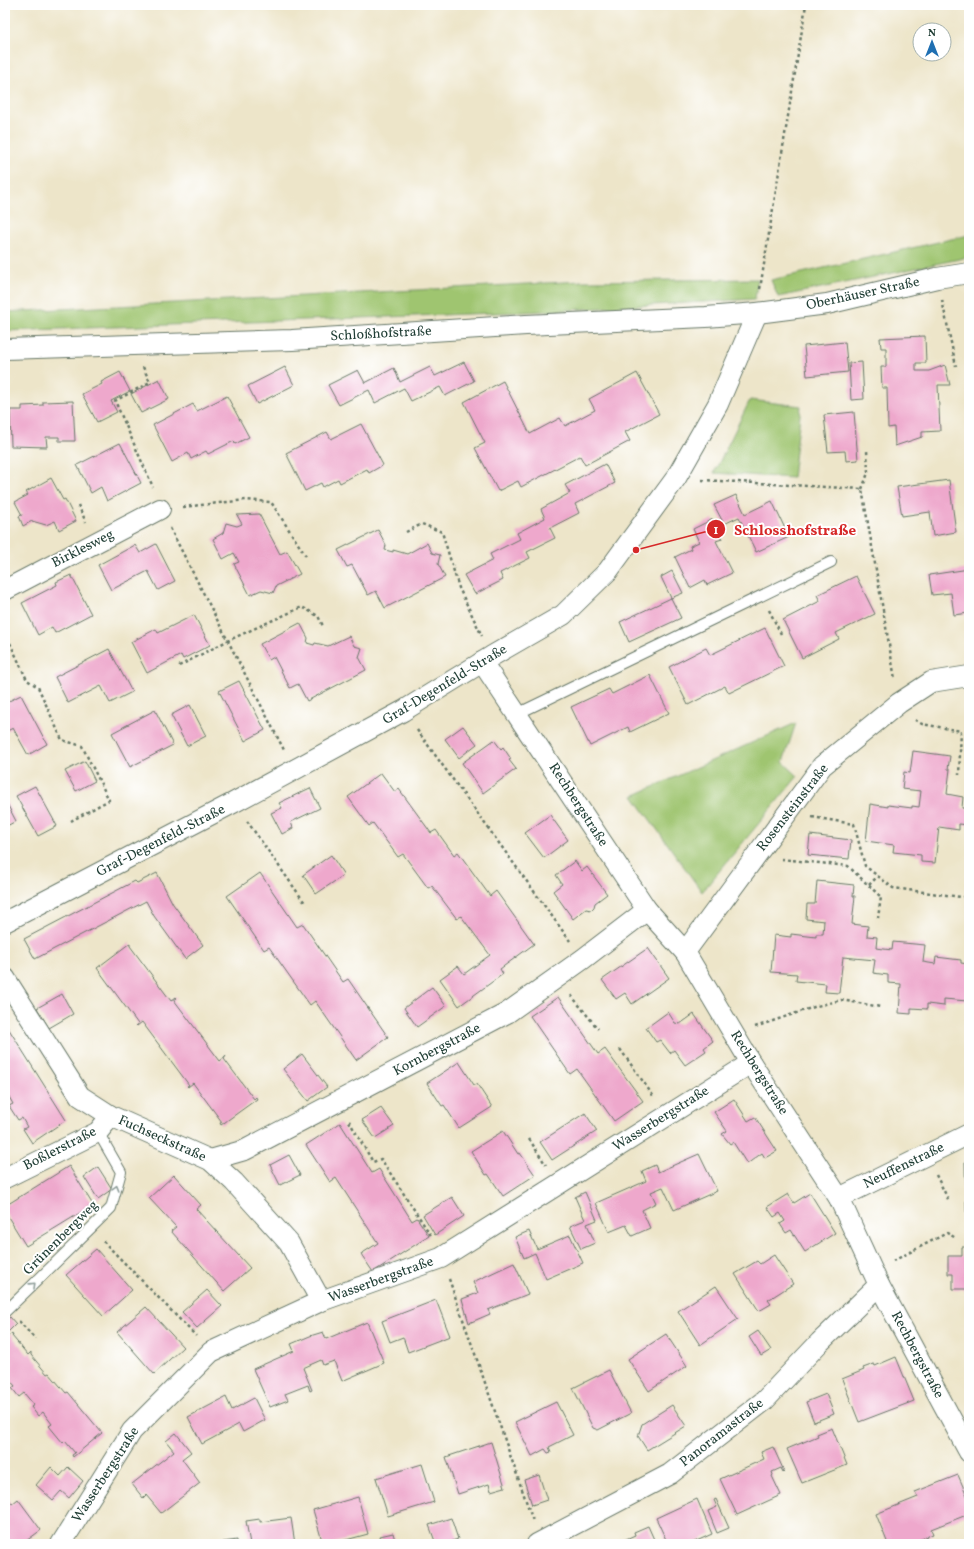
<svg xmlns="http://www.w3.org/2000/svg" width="974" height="1549" viewBox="0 0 974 1549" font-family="Vollkorn,serif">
  <rect width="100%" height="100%" fill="#fff"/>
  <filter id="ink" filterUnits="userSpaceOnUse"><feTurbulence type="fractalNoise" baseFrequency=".025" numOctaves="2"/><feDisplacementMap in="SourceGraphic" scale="8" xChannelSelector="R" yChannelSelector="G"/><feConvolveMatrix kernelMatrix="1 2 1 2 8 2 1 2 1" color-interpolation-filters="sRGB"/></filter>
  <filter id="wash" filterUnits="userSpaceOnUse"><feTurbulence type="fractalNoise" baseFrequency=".012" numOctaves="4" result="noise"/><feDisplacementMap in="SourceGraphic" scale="16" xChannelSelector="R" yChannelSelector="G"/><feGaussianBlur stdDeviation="0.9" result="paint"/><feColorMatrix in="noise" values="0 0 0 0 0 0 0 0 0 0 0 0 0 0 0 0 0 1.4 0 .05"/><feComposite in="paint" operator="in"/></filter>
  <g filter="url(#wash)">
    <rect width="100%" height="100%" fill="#ede5c9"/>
    <g fill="#9fc570" stroke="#5f8152">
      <path d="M969,235V257L778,297L771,280Z"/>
      <path d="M758,279L755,299L550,311L5,331V312L583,281Z"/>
      <path d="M750,400L801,406L793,478L714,473Z"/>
      <path d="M796,723L783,762L798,776L702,892L633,796Z"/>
    </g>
    <g id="blocks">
      <g fill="#eea8cc">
        <path d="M925,336L926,363H916V371H929L945,365L950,385H938L940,431L922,432V437L895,446L894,427L888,428L887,388H882L881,367H886V348H881L880,338Z"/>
        <path d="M845,342L848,372L807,376L804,346Z"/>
        <path d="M464,362L474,381L445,396L440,387L411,401L404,388L375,403L369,390L339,405L328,385L358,370L365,383L394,368L400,382L430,367L435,376Z"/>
        <path d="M862,362L864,399L851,400L849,363Z"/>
        <path d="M285,367L294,385L257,404L248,386Z"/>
        <path d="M120,372L130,391L111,401L117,412L97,422L82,394L102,384L101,382Z"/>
        <path d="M637,373L659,414L625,432L630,441L585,465L580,456L521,487L518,481L498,491L475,448L485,443L464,402L503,381L530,434L560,418L565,426L595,410L589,399Z"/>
        <path d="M159,379L169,399L141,413L131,394Z"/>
        <path d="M227,396L249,437L235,444L234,441L208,454L206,451L191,459L188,453L172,462L153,425L193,404L197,411Z"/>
        <path d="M73,401L75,441H59V437H46L47,447L11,446L10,410H22V406L43,405V402Z"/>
        <path d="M854,412L858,460L846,461L845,451L828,452L824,415Z"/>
        <path d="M361,424L383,465L369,473L367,469L340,483L338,479L323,487L321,483L305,491L286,453L327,432L331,439Z"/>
        <path d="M120,443L141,483L107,501L101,487L91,493L77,465Z"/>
        <path d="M605,464L615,483L575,504L579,513L550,528L555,538L527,552L530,558L500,573L503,580L475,594L464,575L493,560L490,554L520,539L517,533L545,518L541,509L570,493L565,485Z"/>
        <path d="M51,478L63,500L65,499L76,521L59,530L55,521L46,525L32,521L23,526L19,516L22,515L15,502L28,495L26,492Z"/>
        <path d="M949,480L956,532L933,536L930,512L902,516L897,487Z"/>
        <path d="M736,495L745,514L772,501L789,537L756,552L739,517L724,524L714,505Z"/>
        <path d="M259,514L280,554L287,551L300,574L276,586L273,593L261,590L250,595L234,564L239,562L234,553L223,559L213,539L223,533L226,523L237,526L242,524L237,515Z"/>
        <path d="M713,519L722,539L716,541L732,573L707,585L705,580L690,588L675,557L691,549L690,546L699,542L693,529Z"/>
        <path d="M378,530L386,545L385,550L393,552V550L407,554L427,543L432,553L440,555L438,564L445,577L385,608L376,591L368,595L352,565L347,567L338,550Z"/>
        <path d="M156,544L175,581L158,590L148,571L111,590L98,565L135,545L140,553Z"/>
        <path d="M969,569V613L954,615L951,593L932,595L929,575Z"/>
        <path d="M672,571L683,593L671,598L661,577Z"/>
        <path d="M71,575L91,614L55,633L52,627L38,635L22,603L57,585L56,582Z"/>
        <path d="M856,576L875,614L836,633L839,639L802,658L783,620L820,601L817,595Z"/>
        <path d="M671,598L681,618L629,642L620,622Z"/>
        <path d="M194,615L210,645L183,659L181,655L147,673L131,642L156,629L158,633Z"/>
        <path d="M300,623L308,638L307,643L314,645L315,643L328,646L349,636L354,646L362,648L359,657L366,670L307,701L298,684L290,688L274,657L269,660L260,644Z"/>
        <path d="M765,628L784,666L729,693L725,686L688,705L669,667L706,648L710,655Z"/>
        <path d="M109,649L132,692L110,703L101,686L68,703L55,677Z"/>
        <path d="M650,675L669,713L630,732L628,727L590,746L571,707L609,689L612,694Z"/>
        <path d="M239,681L265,730L245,741L219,691Z"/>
        <path d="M21,695L47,744L28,755L13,728L5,732V703Z"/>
        <rect x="967" y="697" width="2" height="21"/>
        <path d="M190,705L206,736L187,746L171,715Z"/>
        <path d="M155,710L173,745L130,767L112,733Z"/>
        <path d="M463,726L477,744L459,758L445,739Z"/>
        <path d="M494,740L501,749L503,747L511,759L509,760L516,769L483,793L462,763Z"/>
        <path d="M913,751L950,756L948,769H950L947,794L963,797L962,808L969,809V825L959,824V830L939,827L935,863L921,862V855L893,852L894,845L866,841L870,804L888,807V805L912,808V806L919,807L921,791L902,789L904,772L910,773Z"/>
        <path d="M85,761L95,781L76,791L65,771Z"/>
        <path d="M381,773L395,792L399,789L431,833L436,830L454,855L458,852L490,896L496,891L534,944L500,969L503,974L459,1006L440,979L458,966L464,974L490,955L461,916L457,919L432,886L428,888L403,854L398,857L373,823L369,826L348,797Z"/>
        <path d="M35,786L57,826L38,836L16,796Z"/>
        <path d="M310,788L320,808L291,822L293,828L282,834L271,813L282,808L279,803Z"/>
        <path d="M5,800L16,821L5,827Z"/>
        <path d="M550,815L568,840L544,858L525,833Z"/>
        <path d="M810,835L851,840L849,859L808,855Z"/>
        <path d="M331,855L344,875L316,894L303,875Z"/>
        <path d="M575,861L582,871L587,867L607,894L595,903L594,907L591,910L586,909L573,919L553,891L562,884L556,875Z"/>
        <path d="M157,873L173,904L203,945L185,959L154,916L146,901L35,959L24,939L135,881L137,883Z"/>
        <path d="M260,873L297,927L303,924L343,982L348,979L388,1037L356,1060L315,1001L310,1005L269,947L264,950L227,896Z"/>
        <path d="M817,881L854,885L853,896H855L852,924L868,926L867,936L877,937L876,948L892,950L893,942L925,945L923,962L935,964L936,957L961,960V963L969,964L967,1001L944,999V1006L927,1004V1009L911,1008V1014L899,1013L901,984L888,983V975L873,973L875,960L843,957L839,993L825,992L826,984L796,981L797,974L771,972L774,935L791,937V934L816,937V934H823L824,921L806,919L807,904H815Z"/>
        <path d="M130,943V946L171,1001L176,997L177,998L174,1000L220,1061L226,1056L224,1059L254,1099L256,1097L257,1099L221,1125L220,1123L222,1122L193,1083L188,1087L187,1086L189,1085L142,1022L137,1026L136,1025L138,1024L97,968Z"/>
        <path d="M648,948L669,978L632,1004L625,993L616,999L602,980Z"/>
        <path d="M432,987L446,1006L417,1027L404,1008Z"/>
        <path d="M62,994L73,1014L49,1028L37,1008Z"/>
        <path d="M558,997L598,1054L605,1049L643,1101L614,1121L577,1069L570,1074L530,1016Z"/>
        <path d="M668,1012L675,1023L680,1024L694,1014L713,1041L704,1048L706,1051L685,1065L674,1050L670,1053L660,1040L656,1042L646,1028Z"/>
        <path d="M5,1023L66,1120L32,1143L23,1129L27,1127L22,1118L18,1120L9,1106L13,1104L8,1095L5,1097Z"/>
        <path d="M302,1054L327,1087L308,1101L283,1069Z"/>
        <path d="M459,1062L474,1085L477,1084L492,1107L459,1128L444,1105L442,1106L427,1083Z"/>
        <path d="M734,1099L748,1121L755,1117L777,1151L765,1158L762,1153L747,1164L733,1142L730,1144L722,1134L727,1131L714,1112Z"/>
        <path d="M381,1108L394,1126L375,1138L362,1120Z"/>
        <path d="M585,1113L597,1131L552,1160L540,1142Z"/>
        <path d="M340,1123L372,1173L379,1169L412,1221L417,1218L429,1236L373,1272L361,1254L378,1243L336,1178L330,1182L306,1145Z"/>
        <path d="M503,1131L518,1154L520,1153L535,1175L503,1196L488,1174L486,1175L471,1151Z"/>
        <path d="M699,1154L717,1191L674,1210L663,1187L651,1192L656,1203L642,1210L650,1228L632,1236L626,1225L609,1232L596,1203L646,1181L642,1171L655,1165L658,1172Z"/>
        <path d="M289,1155L300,1175L280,1185L270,1165Z"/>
        <path d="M965,1162H969V1212H966Z"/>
        <path d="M69,1166L93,1205L26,1246L5,1212V1206Z"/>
        <path d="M98,1167L112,1189L98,1199L84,1177Z"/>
        <path d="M174,1175L201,1205L196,1209L250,1268L224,1291L171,1231L176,1227L149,1198Z"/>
        <path d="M585,1192L597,1220L587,1224L595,1243L581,1249L570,1226L585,1220L575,1197Z"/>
        <path d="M810,1193L835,1233L805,1252L791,1230L786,1233L780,1224L785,1221L780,1213L774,1217L767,1207L788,1194L794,1203Z"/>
        <path d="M452,1197L464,1216L435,1235L423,1215Z"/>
        <path d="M529,1231L537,1249L570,1235L583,1263L546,1279L535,1253L524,1258L515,1237Z"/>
        <path d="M962,1247H969V1289H953V1274H948V1256H962Z"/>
        <path d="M96,1249L132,1290L103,1316L66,1275Z"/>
        <path d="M774,1255L793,1284L768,1300L771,1304L759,1311L735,1274L757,1261L760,1264Z"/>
        <path d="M514,1263L528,1294L488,1310L490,1314L469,1323L462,1299L478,1293L473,1282Z"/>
        <path d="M716,1286L738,1319L700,1345L678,1311Z"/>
        <path d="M207,1290L222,1306L197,1328L182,1312Z"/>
        <path d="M436,1300L450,1336L408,1352L403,1337L390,1342L382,1321Z"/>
        <path d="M146,1307L183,1347L154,1374L117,1332Z"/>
        <path d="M10,1317L16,1324L5,1335V1322Z"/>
        <path d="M367,1322L384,1363L342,1381L334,1361L323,1365L321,1360L303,1368L312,1390L310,1391L308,1385L285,1394L288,1400L270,1407L253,1369L294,1351L291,1344L310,1336L323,1332L326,1339Z"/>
        <path d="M758,1331L771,1350L761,1356L749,1337Z"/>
        <path d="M12,1333L13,1335L12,1336L28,1355L31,1352V1355L47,1374L49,1373L66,1393L68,1392L102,1433L73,1457L72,1455L75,1453L65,1441L63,1443L49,1426L52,1424L43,1412L38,1416L31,1407L34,1405L24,1393L19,1397L12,1388L15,1386L5,1374V1339Z"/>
        <path d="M666,1334L687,1366L649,1391L628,1359Z"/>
        <path d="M896,1357L914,1401L859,1422L842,1379L864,1370L863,1368L874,1364L875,1366Z"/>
        <path d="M609,1370L631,1413L598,1430L593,1428L573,1388Z"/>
        <path d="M826,1394L834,1414L814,1422L806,1402Z"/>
        <path d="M226,1397L232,1410L254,1398L265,1420L243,1432L239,1424L202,1444L188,1417Z"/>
        <path d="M556,1402L573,1435L549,1447L551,1452L548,1453L545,1449L532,1456L515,1422Z"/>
        <path d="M672,1405L686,1426L647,1450L638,1436L642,1424Z"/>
        <path d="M832,1428L847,1465L802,1483L787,1449L818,1436L817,1434Z"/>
        <path d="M176,1433L191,1452L182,1459L200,1483L161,1513L146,1495L143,1498L132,1484L174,1451L166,1441Z"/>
        <path d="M491,1442L505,1487L491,1491L489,1484L458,1494L446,1457Z"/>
        <path d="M773,1447L784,1471L783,1472L781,1468L772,1472L773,1475L772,1476L781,1495L737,1515L720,1479L764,1459L761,1452Z"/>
        <path d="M422,1464L434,1502L388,1516L376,1478Z"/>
        <path d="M51,1467L60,1476L68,1467L83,1481L69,1498L61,1491L53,1500L36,1485Z"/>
        <path d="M539,1475L547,1500L532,1505L524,1480Z"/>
        <path d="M958,1475L969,1500V1514L931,1529L933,1534L909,1544H888L876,1514L918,1497L915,1492Z"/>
        <path d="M5,1494L12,1504L18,1499L41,1530L22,1544H10L5,1537Z"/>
        <path d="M358,1497L368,1534L331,1544H323L313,1510Z"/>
        <path d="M697,1499L712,1534L690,1544H668L656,1518Z"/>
        <path d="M716,1499L729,1528L717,1533L708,1511L717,1507L714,1500Z"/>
        <path d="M291,1518L295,1544H250L246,1521L260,1519V1522Z"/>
        <path d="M451,1518L458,1539L443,1544H436L429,1525Z"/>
        <path d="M648,1526L656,1544H615L635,1535L634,1532Z"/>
        <path d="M393,1533L396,1544H382L380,1536Z"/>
        <path d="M237,1540V1544H223V1542Z"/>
      </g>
    </g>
  </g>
  <g filter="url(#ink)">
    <use href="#blocks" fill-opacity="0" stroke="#677868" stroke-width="1"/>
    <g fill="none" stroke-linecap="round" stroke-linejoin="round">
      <g stroke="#677868" stroke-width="12">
        <g id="service">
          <path d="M517,714L831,562"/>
          <path d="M5,1312L91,1228L111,1208L121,1172L98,1132"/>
        </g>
      </g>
      <g stroke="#677868" stroke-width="22">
        <g id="minor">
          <path d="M5,349L292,340L526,325L706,317L757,313L827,304L937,278L969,273"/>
          <path d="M5,590L160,509"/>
          <path d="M482,662L647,910L685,952L751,1063L839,1198L879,1285L969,1452"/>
          <path d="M5,922L233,803L403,711L492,656L563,615L608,571L676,478L718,404L757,313"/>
          <path d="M685,952L822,766L899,703L931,682L969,676"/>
          <path d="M5,978L80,1096L111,1116L210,1160L234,1182L289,1243L321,1301"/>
          <path d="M210,1160L245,1150L507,1013L583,959L647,910"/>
          <path d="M5,1178L98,1132L111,1116"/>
          <path d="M839,1198L969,1134"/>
          <path d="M61,1544L132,1431L211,1352L321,1301L441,1258L751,1063"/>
          <path d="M537,1544L670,1474L764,1401L820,1342L879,1285"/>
        </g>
      </g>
      <g stroke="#677868" stroke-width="2.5" stroke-dasharray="3 3" stroke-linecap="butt">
        <path d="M760,289L806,5"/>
        <path d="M942,300L956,366"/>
        <path d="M143,367L150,382L115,401L153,487"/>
        <path d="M702,480L862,489L895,679"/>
        <path d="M862,489L868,473L867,450"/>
        <path d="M78,505L86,522"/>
        <path d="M183,507L246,500L271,502L306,556"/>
        <path d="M170,528L284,750"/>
        <path d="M406,532L422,524L442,532L459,588L482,636"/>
        <path d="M769,610L781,634"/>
        <path d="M5,632L27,680L38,687L62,740L82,746L109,800L71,821"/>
        <path d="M179,666L227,641L302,607L318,616L323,626"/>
        <path d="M915,720L922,724L961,731L959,775"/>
        <path d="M417,730L570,941"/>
        <path d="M812,817L854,824L865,866L893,888L969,898"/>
        <path d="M247,821L305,903"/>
        <path d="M781,859L848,866L881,897L878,918"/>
        <path d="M869,885L878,876"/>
        <path d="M571,995L598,1029"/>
        <path d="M755,1027L817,1006L841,1000L881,1007"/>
        <path d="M620,1049L654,1097"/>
        <path d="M349,1121L373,1162L381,1159L432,1237"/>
        <path d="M529,1139L546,1165"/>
        <path d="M936,1175L949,1201"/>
        <path d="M103,1241L196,1336"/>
        <path d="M893,1261L947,1233L956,1238"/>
        <path d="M449,1279L533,1521"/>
        <path d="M19,1321L35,1339"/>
      </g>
      <use href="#service" stroke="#fff" stroke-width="10"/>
      <use href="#minor" stroke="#fff" stroke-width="20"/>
    </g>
    <defs><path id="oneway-chevron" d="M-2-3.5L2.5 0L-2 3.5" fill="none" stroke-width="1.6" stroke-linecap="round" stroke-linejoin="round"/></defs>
    <g stroke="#8f9e9a">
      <use href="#oneway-chevron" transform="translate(116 1188) rotate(-74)"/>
      <use href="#oneway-chevron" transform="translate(33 1285) rotate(-44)"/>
    </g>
  </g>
  <g text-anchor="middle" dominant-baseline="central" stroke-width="4" stroke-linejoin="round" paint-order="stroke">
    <g font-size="14" fill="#1f3d34" stroke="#fff">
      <text transform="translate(863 294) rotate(-12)">Oberhäuser Straße</text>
      <text transform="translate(381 334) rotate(-3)">Schloßhofstraße</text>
      <text transform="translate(83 549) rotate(-27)">Birklesweg</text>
      <text transform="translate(445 685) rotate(-31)">Graf-Degenfeld-Straße</text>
      <text transform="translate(578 805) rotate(57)">Rechbergstraße</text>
      <text transform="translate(793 808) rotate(-52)">Rosensteinstraße</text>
      <text transform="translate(161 841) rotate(-27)">Graf-Degenfeld-Straße</text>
      <text transform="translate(437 1050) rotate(-28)">Kornbergstraße</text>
      <text transform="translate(759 1073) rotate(58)">Rechbergstraße</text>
      <text transform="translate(661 1119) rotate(-32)">Wasserbergstraße</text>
      <text transform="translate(162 1139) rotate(24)">Fuchseckstraße</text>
      <text transform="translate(60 1149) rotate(-27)">Boßlerstraße</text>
      <text transform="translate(904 1166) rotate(-26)">Neuffenstraße</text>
      <text transform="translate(61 1238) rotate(-45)">Grünenbergweg</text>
      <text transform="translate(381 1280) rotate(-20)">Wasserbergstraße</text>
      <text transform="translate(917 1355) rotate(62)">Rechbergstraße</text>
      <text transform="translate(722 1433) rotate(-38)">Panoramastraße</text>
      <text transform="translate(106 1475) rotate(-57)">Wasserbergstraße</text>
    </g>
  </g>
  <path fill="none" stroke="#d62828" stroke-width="1.5" d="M636 550L716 529"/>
  <g fill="#d62828" stroke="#fff" stroke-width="1.5">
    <circle cx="636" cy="550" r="4"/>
    <circle cx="716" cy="529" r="10"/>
  </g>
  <g font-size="12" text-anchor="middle" font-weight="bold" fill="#fff">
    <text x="716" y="534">1</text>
  </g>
  <g font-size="15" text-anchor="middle" font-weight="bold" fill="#d62828" stroke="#fff" stroke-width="4" stroke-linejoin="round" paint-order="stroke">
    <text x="795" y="535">Schlosshofstraße</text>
  </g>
  <rect width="974" height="1549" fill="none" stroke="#fff" stroke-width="20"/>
  <g transform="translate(932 42)"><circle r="19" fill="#ffffff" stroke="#a5b1ae"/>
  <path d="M0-3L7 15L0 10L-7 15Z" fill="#1f6fb2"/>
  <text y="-6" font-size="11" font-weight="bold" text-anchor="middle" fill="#1f3d34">N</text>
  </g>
</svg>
